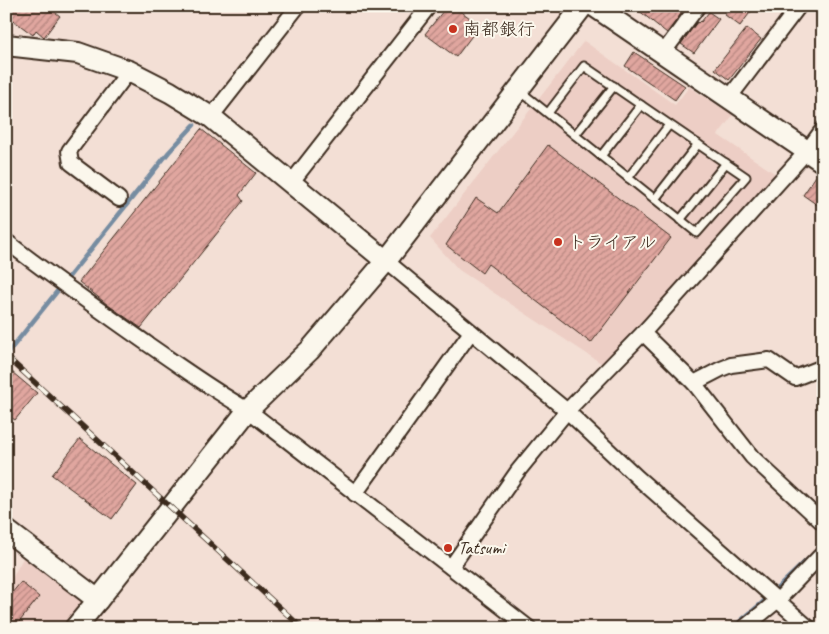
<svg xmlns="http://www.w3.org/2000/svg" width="829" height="634" viewBox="0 0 829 634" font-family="Caveat,'Klee One',sans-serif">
  <defs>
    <pattern id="building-hatch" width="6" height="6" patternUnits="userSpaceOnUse" patternTransform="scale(1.25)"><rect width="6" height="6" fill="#e0a69f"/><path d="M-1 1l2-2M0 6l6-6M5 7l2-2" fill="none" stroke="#b78781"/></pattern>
  </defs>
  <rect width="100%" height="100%" fill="#f3dfd5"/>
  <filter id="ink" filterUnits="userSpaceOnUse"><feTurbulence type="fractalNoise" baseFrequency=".02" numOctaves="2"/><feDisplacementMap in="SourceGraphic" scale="10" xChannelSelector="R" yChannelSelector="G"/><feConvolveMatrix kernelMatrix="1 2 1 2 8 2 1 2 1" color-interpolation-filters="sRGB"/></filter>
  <g filter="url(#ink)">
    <g fill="#edcec5">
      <path d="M584,41L675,105L689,87L733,115L718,135L777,175L604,365L459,270L430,238Z"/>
      <path d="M27,551L84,601L63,628H6V589Z"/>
    </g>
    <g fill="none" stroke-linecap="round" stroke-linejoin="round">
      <g stroke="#768ca1" stroke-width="4.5">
        <path d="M6,355L169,152L194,125"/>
        <path d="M732,628L762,603L807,560"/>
      </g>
    </g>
    <g fill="url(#building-hatch)" stroke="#3b2a1e">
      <path d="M6,6H47L60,16L44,37L36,30L33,35L13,20L6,30Z"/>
      <path d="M447,6H453L480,25L456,57L425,34Z"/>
      <path d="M633,6H676L683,11L667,33Z"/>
      <path d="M731,6H755L740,26L725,15Z"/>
      <path d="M709,12L719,19L694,53L681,44L697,22L698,23L700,21L701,22Z"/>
      <path d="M747,28L761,39L729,80L715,69Z"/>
      <path d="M634,52L685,86L675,100L625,66Z"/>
      <path d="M201,129L256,173L239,195L243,201L141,328L108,305L79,282Z"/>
      <path d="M548,145L671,238L591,343L488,264L482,273L446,245L476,198L498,213Z"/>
      <path d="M816,176L823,181V209L803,195Z"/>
      <path d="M12,372L37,393L15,420L6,414V379Z"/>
      <path d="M80,439L137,485L112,519L52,475Z"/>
      <path d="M21,582L39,597L16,626L6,619V600Z"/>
    </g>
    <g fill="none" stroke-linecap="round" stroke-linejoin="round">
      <g stroke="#3b2a1e" stroke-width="11">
        <g id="lane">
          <path d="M520,91L697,233L746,177L584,66L548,113"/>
          <path d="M575,135L614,86"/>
          <path d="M601,156L641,105"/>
          <path d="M628,178L669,125"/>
          <path d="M655,199L698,144"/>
          <path d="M680,220L726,163"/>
        </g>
      </g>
      <g stroke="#3b2a1e" stroke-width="18">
        <g id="street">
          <path d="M663,53L698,6"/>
          <path d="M729,98L799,6"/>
          <path d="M211,117L298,6"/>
          <path d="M291,183L429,6"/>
          <path d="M119,199L71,163L69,151L129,71"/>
          <path d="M6,241C53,278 101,311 149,345C181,367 214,391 248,410L529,628"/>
          <path d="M386,261L567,411L638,478L809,628"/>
          <path d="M643,333L694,383L752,457L823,523"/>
          <path d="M694,383L721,369L731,365L769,360L795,378L823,367"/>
          <path d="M355,494L471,332"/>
          <path d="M451,567L518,471L567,411L643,333L807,151L823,129"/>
          <path d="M744,628L778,600L823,553"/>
        </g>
      </g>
      <g stroke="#3b2a1e" stroke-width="24">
        <g id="secondary">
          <path d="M594,6L823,162"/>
          <path d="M6,45L78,53L129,71L170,92L211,117L386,261L583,6"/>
          <path d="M6,530L98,600L75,628"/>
          <path d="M98,600L248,410L310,350L386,261"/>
        </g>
      </g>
      <use href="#lane" stroke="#fbf7ec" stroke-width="7"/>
      <use href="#street" stroke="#fbf7ec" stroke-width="14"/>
      <use href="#secondary" stroke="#fbf7ec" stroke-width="20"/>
      <g stroke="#3b2a1e" stroke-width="5.5">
        <path id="rail" d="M6,356L302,628"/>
      </g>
      <use href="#rail" stroke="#fbf7ec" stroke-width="4" stroke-dasharray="11" stroke-linecap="butt"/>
    </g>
  </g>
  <g fill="#c8321e" stroke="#fbf7ec" stroke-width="2">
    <circle cx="453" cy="29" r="5"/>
    <circle cx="558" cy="242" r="5"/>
    <circle cx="448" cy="548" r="5"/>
  </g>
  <g text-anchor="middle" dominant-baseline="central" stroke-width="4" stroke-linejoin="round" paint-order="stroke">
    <g font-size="18" fill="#3b2a1e" stroke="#fbf7ec" text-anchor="start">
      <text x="463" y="29">南都銀行</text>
      <text x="568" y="242">トライアル</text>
      <text x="458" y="548">Tatsumi</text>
    </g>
  </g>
  <rect width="829" height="634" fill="none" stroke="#fbf7ec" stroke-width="25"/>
  <rect x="12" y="12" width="804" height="609" fill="none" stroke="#3b2a1e" stroke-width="2" filter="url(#ink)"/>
</svg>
